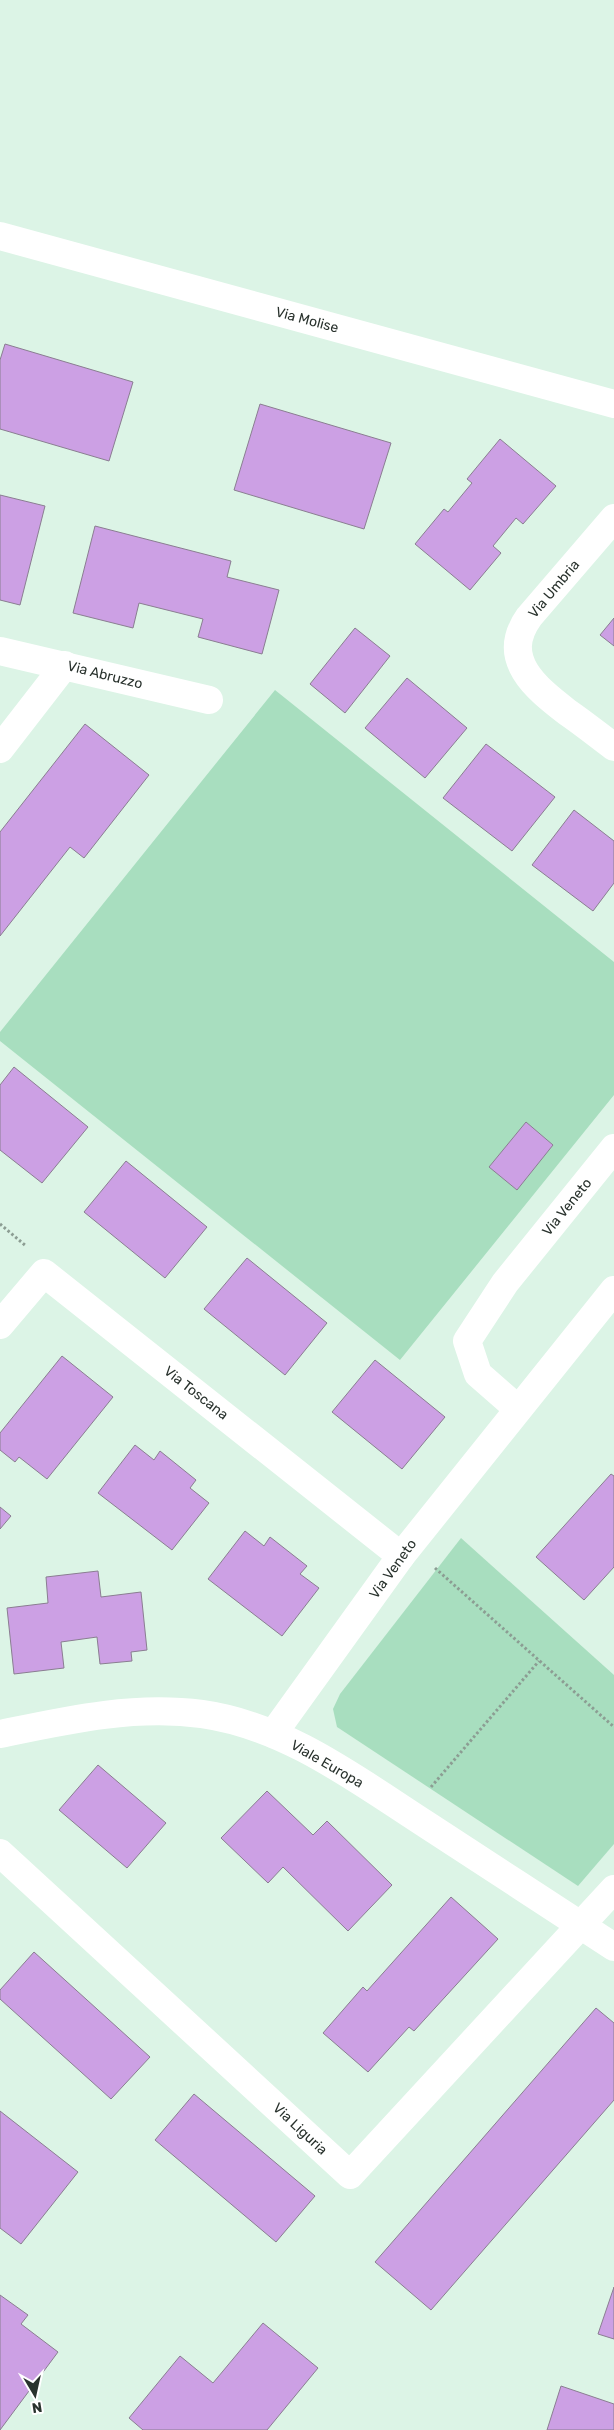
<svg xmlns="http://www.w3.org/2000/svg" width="614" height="2430" viewBox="0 0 614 2430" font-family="Rubik,sans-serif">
  <rect width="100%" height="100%" fill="#dcf4e6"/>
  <g fill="#a8debf" fill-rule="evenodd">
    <path d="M275,690L614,962V1095L400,1360L0,1041V1032ZM526,1123L553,1145L517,1189Z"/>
    <path d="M461,1538L614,1675V1844L578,1886L337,1727L333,1709L340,1694Z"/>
  </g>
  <g fill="#cca0e4" stroke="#8a7e91">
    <path d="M5,344L133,382L109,461L0,429V360Z"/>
    <path d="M260,404L391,443L364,529L234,490Z"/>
    <path d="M500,439L556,486L523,524L516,518L493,546L501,553L470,590L415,544L444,509L448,512L472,483L467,479Z"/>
    <path d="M0,495L45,506L20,605L0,600Z"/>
    <path d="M95,526L231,561L227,577L279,590L262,654L198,637L203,619L139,603L133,628L73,613Z"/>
    <path d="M614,618V646L600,635Z"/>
    <path d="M355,628L390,656L345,713L310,684Z"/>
    <path d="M407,678L467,728L425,778L365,728Z"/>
    <path d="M85,724L149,775L84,858L70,847L0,936V832Z"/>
    <path d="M486,744L555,797L512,851L443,798Z"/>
    <path d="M574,810L614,841V883L593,911L532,865Z"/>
    <path d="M14,1067L88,1127L42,1183L0,1150V1085Z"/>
    <path d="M526,1122L553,1145L517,1190L489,1167Z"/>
    <path d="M126,1161L207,1227L165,1278L84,1212Z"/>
    <path d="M247,1258L327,1323L285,1375L204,1309Z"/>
    <path d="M62,1356L113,1397L47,1479L19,1457L15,1462L0,1450V1433Z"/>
    <path d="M375,1360L445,1417L402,1469L332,1412Z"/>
    <path d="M135,1445L154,1460L160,1451L196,1480L190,1488L209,1503L172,1550L98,1493Z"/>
    <path d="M611,1474L614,1476V1567L584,1600L536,1557Z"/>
    <path d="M0,1507L11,1516L0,1529Z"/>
    <path d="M245,1531L264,1546L270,1537L307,1566L300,1574L319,1588L282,1636L208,1579Z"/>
    <path d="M98,1571L101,1597L141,1592L147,1650L131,1652L132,1661L100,1664L97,1637L61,1642L64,1668L14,1674L7,1608L48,1603L46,1577Z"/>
    <path d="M98,1765L166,1823L127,1868L59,1810Z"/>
    <path d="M267,1791L313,1835L327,1821L392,1885L348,1931L283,1867L268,1883L221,1838Z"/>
    <path d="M451,1897L498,1939L414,2031L409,2027L368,2072L323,2033L363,1987L367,1991Z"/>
    <path d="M34,1952L150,2057L111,2099L0,1999V1990Z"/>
    <path d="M596,2008L614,2023V2100L431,2310L375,2262Z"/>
    <path d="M194,2094L315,2196L276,2242L155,2140Z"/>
    <path d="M0,2111L78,2172L21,2244L0,2228Z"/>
    <path d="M614,2287V2339L598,2334Z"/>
    <path d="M0,2295L28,2315L21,2324L58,2352L0,2430Z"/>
    <path d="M263,2323L318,2368L267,2430H143L129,2418L180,2356L213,2383Z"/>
    <path d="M561,2386L614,2404V2430H547Z"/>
  </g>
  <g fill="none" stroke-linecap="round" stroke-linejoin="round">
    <g stroke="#8c9d93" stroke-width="3" stroke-dasharray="2.5 2.5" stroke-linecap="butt">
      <path d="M0,1224L26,1246"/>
      <path d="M435,1568L614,1727"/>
      <path d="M431,1787L539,1661"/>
    </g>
    <g stroke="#fff" stroke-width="28">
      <path d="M0,236L614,404"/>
      <path d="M614,518L529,617C499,659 536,688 567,712C583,723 598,735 614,747"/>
      <path d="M0,651L209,700"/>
      <path d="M0,749L65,665"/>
      <path d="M0,1325L44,1273L401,1556"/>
      <path d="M518,1409L478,1374L467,1341L505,1283L614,1148"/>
      <path d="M0,1734C67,1720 133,1705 202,1714C287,1726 357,1780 427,1825C489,1866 552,1906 614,1947"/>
      <path d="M273,1734L401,1556L614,1290"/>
      <path d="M0,1853L350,2175L614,1889"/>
    </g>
  </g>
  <g text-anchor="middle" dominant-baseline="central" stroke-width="4.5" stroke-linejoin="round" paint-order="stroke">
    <g font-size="14" fill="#29322d" stroke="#fff">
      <text transform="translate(307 320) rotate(15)">Via Molise</text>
      <text transform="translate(554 589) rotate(-50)">Via Umbria</text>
      <text transform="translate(105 675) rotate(14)">Via Abruzzo</text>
      <text transform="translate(567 1207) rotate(-51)">Via Veneto</text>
      <text transform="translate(196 1393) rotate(38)">Via Toscana</text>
      <text transform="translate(393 1569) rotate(-54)">Via Veneto</text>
      <text transform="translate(327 1764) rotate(30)">Viale Europa</text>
      <text transform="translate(300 2129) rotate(43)">Via Liguria</text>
    </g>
  </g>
  <g transform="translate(35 2395) rotate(171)" stroke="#ffffff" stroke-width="4" paint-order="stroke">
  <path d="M0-4L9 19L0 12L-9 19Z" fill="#29322d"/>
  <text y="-8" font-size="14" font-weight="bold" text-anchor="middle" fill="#29322d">N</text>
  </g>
</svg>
